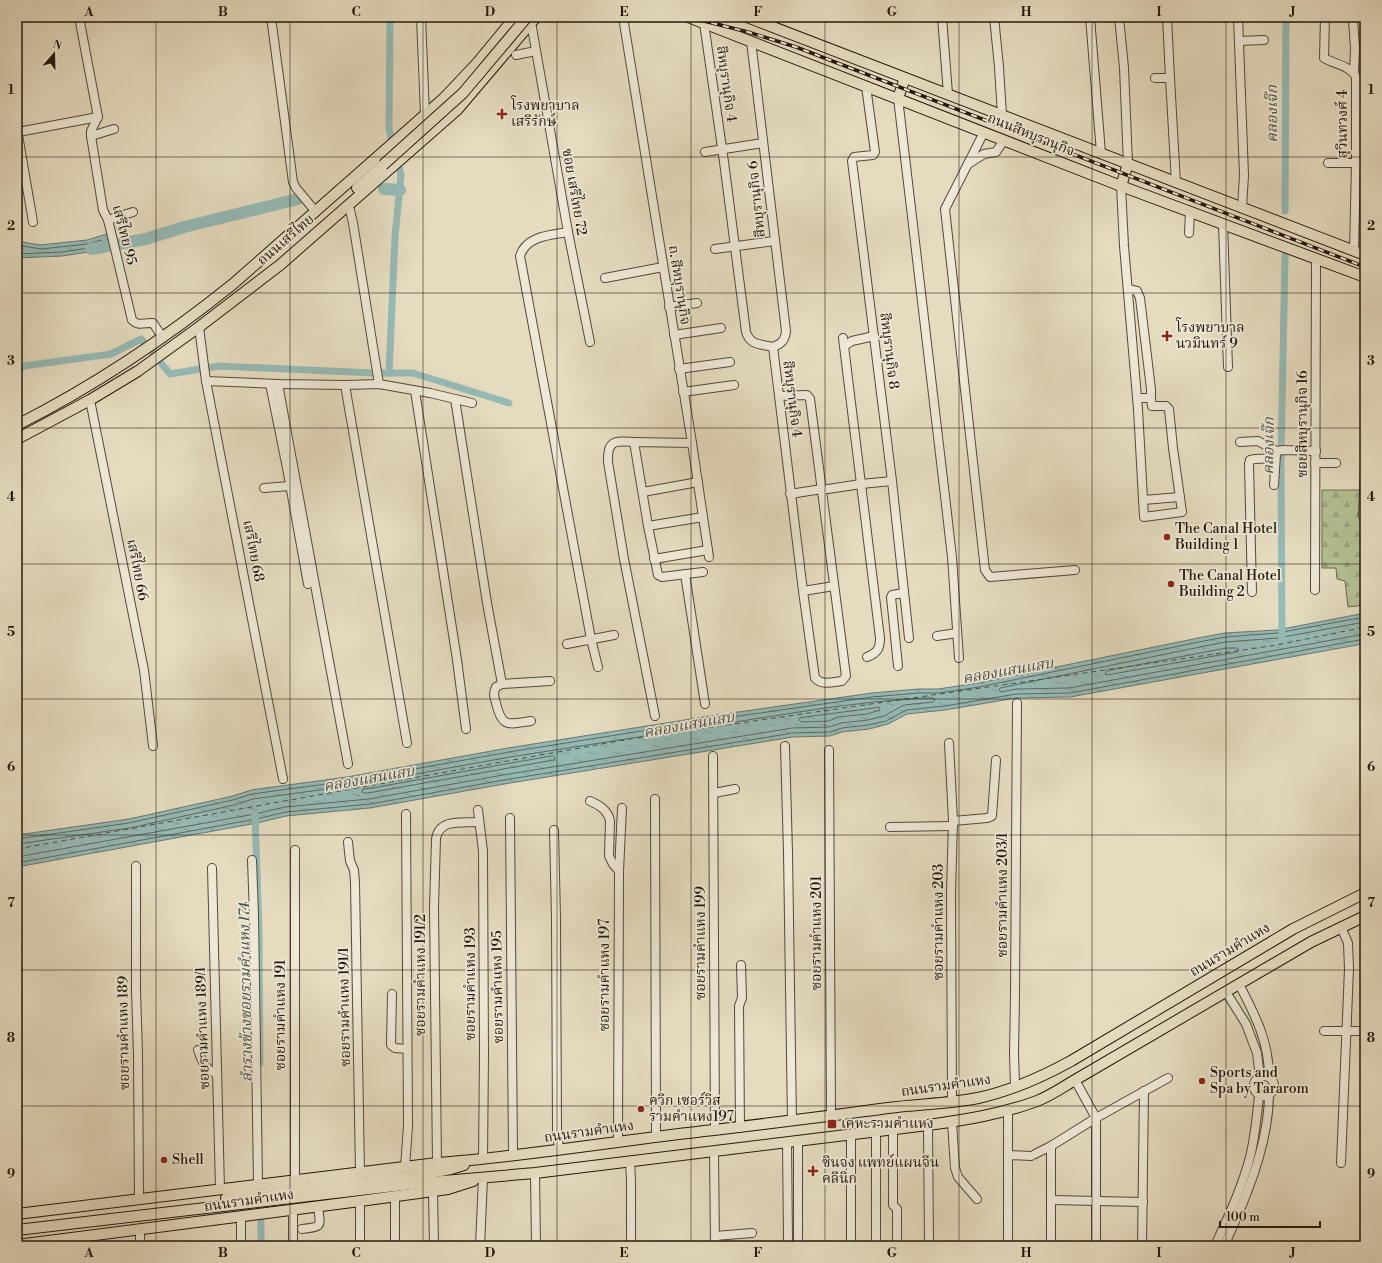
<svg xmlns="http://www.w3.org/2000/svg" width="1382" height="1263" viewBox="0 0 1382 1263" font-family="'Libre Bodoni','Noto Serif Thai',serif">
  <defs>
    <pattern id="forest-firs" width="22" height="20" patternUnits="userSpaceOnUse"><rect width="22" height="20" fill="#b3c093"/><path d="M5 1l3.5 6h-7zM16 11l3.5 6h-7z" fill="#9aa47e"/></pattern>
    <pattern id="water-ripples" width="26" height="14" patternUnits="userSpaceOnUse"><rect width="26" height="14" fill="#96bab6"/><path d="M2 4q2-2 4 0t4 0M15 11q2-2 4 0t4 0" fill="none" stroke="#819f9b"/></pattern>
  </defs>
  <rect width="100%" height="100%" fill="#e5dcc0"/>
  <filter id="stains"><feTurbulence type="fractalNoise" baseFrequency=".005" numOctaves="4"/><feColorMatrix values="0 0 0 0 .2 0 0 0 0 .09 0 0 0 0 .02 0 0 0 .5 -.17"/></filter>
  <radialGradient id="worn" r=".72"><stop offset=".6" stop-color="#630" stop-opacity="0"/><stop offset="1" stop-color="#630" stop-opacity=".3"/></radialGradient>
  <path fill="url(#forest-firs)" stroke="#6b6c50" d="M1322,490H1365V605L1348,607L1345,581L1337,579L1336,568H1322Z"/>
  <g fill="url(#water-ripples)" stroke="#687972">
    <path d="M107,234L108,249L62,256L17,258V241L40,245L87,240Z"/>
    <path d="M1365,613V643L1357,645L1070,697L1016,698L945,710L907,714L888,724L869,729L842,732L830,736L793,737L504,784L370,808L286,816L257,823L17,867V835L129,819L233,796L251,790L347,777L508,748L710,716L872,693L918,689H938L978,683L1203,637L1225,633L1277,630Z"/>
  </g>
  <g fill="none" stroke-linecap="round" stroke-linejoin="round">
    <g stroke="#5c6961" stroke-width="1">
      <path d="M17,245L41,249L88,244L101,240L103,241L104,244L102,246L62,252L17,254"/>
      <path d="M1365,622L1278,638L1226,642L1205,646L1000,688L999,690L1001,692L1016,689L1069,688L1365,634"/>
      <path d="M1227,648H1237L1239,650L1237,652L1107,675L1105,674L1107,671Z"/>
      <path d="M874,708L879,707L880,710L867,714L838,717L829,721L801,722L799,720L800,718Z"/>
      <path d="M553,756L555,758L554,760L368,793H363L362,792L363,789L372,788L511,763Z"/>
      <path d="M17,839L129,823L233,800L252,794L348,781L509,752L711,720L872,697L918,693H939L979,687L1204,641L1226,637L1277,633L1365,617"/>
      <path d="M17,844L130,828L234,805L253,799L349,786L510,757L825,708L873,702L925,698H933L935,699L933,702L904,705L884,716L868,720L841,723L829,727L792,728L503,775L369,799L285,807L255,814L17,857"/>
      <path d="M17,863L256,819L286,812L370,804L504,780L793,733L830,732L842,728L868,725L886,721L906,710L945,706L1016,694L1070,693L1365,639"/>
    </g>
    <g stroke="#96bab6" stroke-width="7">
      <path d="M390,17L389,129L393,146"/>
      <path d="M1285,211L1286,17"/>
      <path d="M17,367L111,354L141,339L170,374L219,366L373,373"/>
      <path d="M382,373H413L509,403"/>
      <path d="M389,373L395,237L401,175L397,158"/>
      <path d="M1282,637L1281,461L1285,256"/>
      <path d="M255,815L259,930L260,1063"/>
      <path d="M261,1222V1246"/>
    </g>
    <g stroke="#96bab6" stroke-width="12">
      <path d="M384,189L400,190"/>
      <path d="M91,249L146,239L184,227L298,199"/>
    </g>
    <path stroke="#4b5148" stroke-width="1" stroke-dasharray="5 4" stroke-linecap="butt" d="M17,849L630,739L1277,645L1365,627"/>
    <g stroke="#544939" stroke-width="10">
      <g id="minor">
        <path d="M271,17L293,182L296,188L316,212"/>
        <path d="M421,17L425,115"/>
        <path d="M623,17L692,443L709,557"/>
        <path d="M942,17L948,94"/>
        <path d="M994,17L999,67L1002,115"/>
        <path d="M1090,17L1101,153"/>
        <path d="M1119,17L1124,68L1128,164"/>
        <path d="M1167,17L1170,78"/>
        <path d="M1238,17L1244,175L1242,208"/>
        <path d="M1325,17L1324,58C1334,64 1351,66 1356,77V163L1354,251"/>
        <path d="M1353,20L1355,48L1354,72"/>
        <path d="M531,22L568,232L590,342"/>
        <path d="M704,23L724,162L746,332C750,345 760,344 773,347L803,591L815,678C822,686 833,682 842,681L846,676L810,399L807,395L779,396"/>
        <path d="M751,41L786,331C785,341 781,344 773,347"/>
        <path d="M1239,41L1264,40"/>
        <path d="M516,55L536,51"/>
        <path d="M1155,78H1170L1176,183"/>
        <path d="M866,86L875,152L873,155L854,157L852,161L892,481L909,638"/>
        <path d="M898,98L945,496L952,557L959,658"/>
        <path d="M98,117L91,131V136L103,210L108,220L110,228L132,320C139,327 144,322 153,323L163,338"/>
        <path d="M17,129L33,222"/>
        <path d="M18,132L98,117L79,17"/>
        <path d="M984,132L945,209L985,570L990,577L1075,570"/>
        <path d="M91,136L114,129"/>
        <path d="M705,152L763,143"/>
        <path d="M1328,163H1356"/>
        <path d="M968,164L984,154L996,152L1004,140"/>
        <path d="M1121,186L1124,246L1138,409L1144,517L1182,512L1173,448L1169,409L1166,406H1152L1151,398"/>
        <path d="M348,205L350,210L353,223L379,384"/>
        <path d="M108,220L133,212"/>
        <path d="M1223,224L1228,367"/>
        <path d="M568,232C550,235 526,236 520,256L591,639L598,667"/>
        <path d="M1189,233L1190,212"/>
        <path d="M715,249L774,241"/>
        <path d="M605,278L663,267"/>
        <path d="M1128,289L1137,291L1140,298L1151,389V398H1137"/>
        <path d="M669,307L697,303"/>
        <path d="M199,327L206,381L283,779"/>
        <path d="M674,335L721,328"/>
        <path d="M843,338L880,638C880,649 877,653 867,657"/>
        <path d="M844,346L852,341L874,336"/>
        <path d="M679,369L730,362"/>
        <path d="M206,381L278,384L345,385L379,384L430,393L472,403"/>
        <path d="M270,384L287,468L308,584"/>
        <path d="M278,384L348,764"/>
        <path d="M345,385L407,743"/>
        <path d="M415,391L457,660L466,729"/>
        <path d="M683,392L734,385"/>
        <path d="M455,399L487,603L502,684L550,681"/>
        <path d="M90,400L144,670L153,746"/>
        <path d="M634,442C616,441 607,439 608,462L624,559L655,716"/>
        <path d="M1240,442L1258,441L1276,451L1283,450L1316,451"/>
        <path d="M692,443L634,442L648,526L658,575L662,577L703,572"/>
        <path d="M1315,463H1336"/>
        <path d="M1365,467L1363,516L1365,519"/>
        <path d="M1274,485L1276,454"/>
        <path d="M264,488L290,486"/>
        <path d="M828,489L861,484L892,481"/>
        <path d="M643,492L698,482"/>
        <path d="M790,494L822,489"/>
        <path d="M1143,500L1180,497"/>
        <path d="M648,526L703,517"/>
        <path d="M654,559L708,550"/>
        <path d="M685,574L705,704"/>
        <path d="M1315,590L1316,259"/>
        <path d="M803,591L834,586"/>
        <path d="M1252,592L1249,464L1250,460L1255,459L1275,458"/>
        <path d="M937,636L957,633"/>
        <path d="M567,644L614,635"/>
        <path d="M898,666L891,597L892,595L904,593"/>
        <path d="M502,684L496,687C493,693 494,697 496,703C502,729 509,724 531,721"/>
        <path d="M949,743L953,821L951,893L952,1102"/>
        <path d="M785,746L788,852L792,1121"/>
        <path d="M829,750L831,1116"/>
        <path d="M713,756L715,1130"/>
        <path d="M714,793L735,789"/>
        <path d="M655,799L656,1137"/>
        <path d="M590,801C599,805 608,810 610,821L609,856L613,864L619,871"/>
        <path d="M478,810L483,851L484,1054L483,1159"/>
        <path d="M510,818L513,1156"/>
        <path d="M953,821L987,818L992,816L996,760"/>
        <path d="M890,827L953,826"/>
        <path d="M554,830L556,919L557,1129L559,1150"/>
        <path d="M348,842L350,861L354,870L355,883L360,1172"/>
        <path d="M295,850V1180"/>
        <path d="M252,860L254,915L258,1184"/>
        <path d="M136,866V991L138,1053L139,1199"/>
        <path d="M212,868L220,1189"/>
        <path d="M1239,984C1255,1015 1269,1041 1269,1077"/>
        <path d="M1226,992L1246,1024L1257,1053L1260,1077"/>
        <path d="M392,994L391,1045L395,1048L407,1049"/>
        <path d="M1324,1031H1365"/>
        <path d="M198,1050C202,1062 205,1069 217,1074"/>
        <circle cx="1264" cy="1086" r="10"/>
        <path d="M1075,1080L1096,1118V1246"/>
        <path d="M1015,1086L1014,1054L1015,995L1017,703"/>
        <path d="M1008,1111V1246"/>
        <path d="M952,1122L955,1168L958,1177L977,1199"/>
        <path d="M928,1125L929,1246"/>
        <path d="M740,1128L739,1006L742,998L741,965"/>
        <path d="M893,1130V1205L897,1209V1246"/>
        <path d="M876,1132V1246"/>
        <path d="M618,1141L619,871L622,808"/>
        <path d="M798,1141V1242L801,1246"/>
        <path d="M714,1151L715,1246"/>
        <path d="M1035,1154L1051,1146L1096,1118L1168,1078"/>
        <path d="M1008,1155L1031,1156"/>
        <path d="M630,1161L631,1180V1246"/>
        <path d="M437,1163L434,907L436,839C439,818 463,823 479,822"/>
        <path d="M1341,1163L1349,969L1348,943L1341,927"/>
        <path d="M405,1167L408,1126L406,814"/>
        <path d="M535,1173L536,1246"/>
        <path d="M433,1191L434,1246"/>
        <path d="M1052,1200L1143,1202"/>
        <path d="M360,1201V1246"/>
        <path d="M293,1209V1246"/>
        <path d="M241,1217V1246"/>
        <path d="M140,1229V1246"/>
        <path d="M302,1229C324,1227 320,1226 318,1206"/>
        <path d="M715,1236L752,1233"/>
        <path d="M395,1246V1196"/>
        <path d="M480,1246L483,1178"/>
        <path d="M785,1246L788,1242L787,1142"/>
        <path d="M851,1246V1134"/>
        <path d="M1051,1246V1146"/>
        <path d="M1142,1246L1144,1091"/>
        <path d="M1215,1246C1228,1217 1242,1188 1250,1157C1255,1137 1257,1116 1259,1096"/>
        <path d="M1224,1246C1245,1200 1268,1147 1269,1096"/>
      </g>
    </g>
    <g stroke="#23180c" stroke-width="12">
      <g id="major">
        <path d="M688,17L1121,186L1365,277"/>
        <path d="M747,17L1365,255"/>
        <path d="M898,98L905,78"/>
        <path d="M1121,186L1128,164"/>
        <path d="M357,188L383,165"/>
        <path d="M17,425C94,386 166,338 233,284L444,98L478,62L515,17"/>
        <path d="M17,439L90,400L138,371L199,327L280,265L457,110L536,17"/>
        <path d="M226,1198L419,1175L451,1169L464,1165"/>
        <path d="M17,1214L437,1163C530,1156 621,1140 714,1130C772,1123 830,1116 888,1108C917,1104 948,1104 978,1098C1010,1091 1042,1077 1071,1061L1293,929L1365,893"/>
        <path d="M17,1230L420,1183L535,1173L928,1125C965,1120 1002,1114 1037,1101C1050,1096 1063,1087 1075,1080L1311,942L1365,916"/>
        <path d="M17,1245L360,1201L448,1189L473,1181"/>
      </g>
    </g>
    <use href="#minor" stroke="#eee8d6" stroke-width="8"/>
    <use href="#major" stroke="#e5dcc0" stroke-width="10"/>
    <g stroke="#23180c" stroke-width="3.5">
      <path id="rail" d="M688,17L748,32L796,47L1365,267"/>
    </g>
    <use href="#rail" stroke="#eee8d6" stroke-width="2" stroke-dasharray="6" stroke-linecap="butt"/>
    <g stroke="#23180c" stroke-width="12" stroke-linecap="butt">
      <path id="major-bridge" d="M383,165L463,93L527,17"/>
    </g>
    <use href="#major-bridge" stroke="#e5dcc0" stroke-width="10"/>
  </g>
  <path fill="none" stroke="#23180c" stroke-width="1" stroke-opacity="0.55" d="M156,17V1246M290,17V1246M423,17V1246M557,17V1246M691,17V1246M825,17V1246M959,17V1246M1092,17V1246M1226,17V1246M17,157H1365M17,293H1365M17,428H1365M17,564H1365M17,699H1365M17,835H1365M17,970H1365M17,1106H1365"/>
  <g fill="#8f2418" stroke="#eee8d6" stroke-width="1.5">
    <path d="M500 108h4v4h4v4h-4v4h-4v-4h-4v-4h4z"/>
    <path d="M1165 330h4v4h4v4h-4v4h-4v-4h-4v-4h4z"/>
    <circle cx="1167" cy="537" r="4"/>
    <circle cx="1171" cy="584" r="4"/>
    <circle cx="1202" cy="1081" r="4"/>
    <circle cx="641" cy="1109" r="4"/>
    <rect x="827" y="1119" width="10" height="10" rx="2"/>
    <circle cx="164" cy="1160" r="4"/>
    <path d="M811 1165h4v4h4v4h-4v4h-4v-4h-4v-4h4z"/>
  </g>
  <g text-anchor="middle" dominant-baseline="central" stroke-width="3.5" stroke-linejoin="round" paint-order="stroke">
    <g font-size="14" fill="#23180c" stroke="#eee8d6">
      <text transform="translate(726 84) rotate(82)">สีหบุรานุกิจ 4</text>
      <text transform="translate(1343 124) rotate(-90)">สุวินทวงศ์ 4</text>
      <text transform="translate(1031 135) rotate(22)">ถนนสีหบุรานุกิจ</text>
      <text transform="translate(574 192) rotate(80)">ซอย เสรีไทย 72</text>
      <text transform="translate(757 199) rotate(-96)">สีหบุรานุกิจ 6</text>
      <text transform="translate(124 235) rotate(75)">เสรีไทย 95</text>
      <text transform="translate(286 240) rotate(-41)">ถนนเสรีไทย</text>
      <text transform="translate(679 285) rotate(81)">ถ. สีหบุรานุกิจ</text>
      <text transform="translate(889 351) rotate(83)">สีหบุรานุกิจ 8</text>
      <text transform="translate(792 399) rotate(83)">สีหบุรานุกิจ 4</text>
      <text transform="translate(1303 424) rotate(-90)">ซอยสีหบุรานุกิจ 16</text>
      <text transform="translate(253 551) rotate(79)">เสรีไทย 68</text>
      <text transform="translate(137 570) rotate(79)">เสรีไทย 66</text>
      <text transform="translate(1003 895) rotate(-90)">ซอยรามคำแหง 203/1</text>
      <text transform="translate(939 922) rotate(-90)">ซอยรามคำแหง 203</text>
      <text transform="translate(817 933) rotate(-90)">ซอยรามคำแหง 201</text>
      <text transform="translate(701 943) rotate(-90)">ซอยรามคำแหง 199</text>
      <text transform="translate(1230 950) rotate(-31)">ถนนรามคำแหง</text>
      <text transform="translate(421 975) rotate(-90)">ซอยรามคำแหง 191/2</text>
      <text transform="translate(605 975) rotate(-90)">ซอยรามคำแหง 197</text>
      <text transform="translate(471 984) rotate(-90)">ซอยรามคำแหง 193</text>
      <text transform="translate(498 987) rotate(-91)">ซอยรามคำแหง 195</text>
      <text transform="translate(345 1007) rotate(-91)">ซอยรามคำแหง 191/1</text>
      <text transform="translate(281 1015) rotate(-90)">ซอยรามคำแหง 191</text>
      <text transform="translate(203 1028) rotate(-92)">ซอยรามคำแหง 189/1</text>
      <text transform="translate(124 1033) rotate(-91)">ซอยรามคำแหง 189</text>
      <text transform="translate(946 1086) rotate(-8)">ถนนรามคำแหง</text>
      <text transform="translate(589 1132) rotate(-8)">ถนนรามคำแหง</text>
      <text transform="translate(249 1201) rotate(-8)">ถนนรามคำแหง</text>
    </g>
    <g font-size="14" fill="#23180c" stroke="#eee8d6" text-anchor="start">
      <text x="511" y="106">โรงพยาบาล<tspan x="511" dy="16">เสรีรักษ์</tspan></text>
      <text x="1176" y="328">โรงพยาบาล<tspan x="1176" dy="16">นวมินทร์ 9</tspan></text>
      <text x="1175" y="529">The Canal Hotel<tspan x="1175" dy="16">Building 1</tspan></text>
      <text x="1179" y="576">The Canal Hotel<tspan x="1179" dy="16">Building 2</tspan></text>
      <text x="1210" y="1073">Sports and<tspan x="1210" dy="16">Spa by Tararom</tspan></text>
      <text x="649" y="1101">ควิก เซอร์วิส<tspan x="649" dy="16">รามคำแหง197</tspan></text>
      <text x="841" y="1124">เคหะรามคำแหง</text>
      <text x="172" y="1160">Shell</text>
      <text x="822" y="1163">ซินจง แพทย์แผนจีน<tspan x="822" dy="16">คลีนิก</tspan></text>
    </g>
    <g font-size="15" font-style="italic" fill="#4b5148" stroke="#eee8d6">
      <text transform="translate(1272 114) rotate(-90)">คลองเจ๊ก</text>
      <text transform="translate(1269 446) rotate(-89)">คลองเจ๊ก</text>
      <text transform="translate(1008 671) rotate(-10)">คลองแสนแสบ</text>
      <text transform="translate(689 725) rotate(-10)">คลองแสนแสบ</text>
      <text transform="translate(369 779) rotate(-10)">คลองแสนแสบ</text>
      <text transform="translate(246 992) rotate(-91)">ลำรางข้างซอยรามคำแหง 174</text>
    </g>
  </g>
  <rect width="1382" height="1263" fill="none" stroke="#e5dcc0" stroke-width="44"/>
  <g transform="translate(54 54) rotate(20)" stroke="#eee8d6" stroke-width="3" paint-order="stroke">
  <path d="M0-3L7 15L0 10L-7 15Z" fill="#23180c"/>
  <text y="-6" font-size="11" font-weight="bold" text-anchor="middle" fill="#23180c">N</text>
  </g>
  <path d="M1220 1221v6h100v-6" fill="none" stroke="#23180c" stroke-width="2"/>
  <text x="1226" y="1221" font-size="12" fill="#23180c" stroke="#eee8d6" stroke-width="3" paint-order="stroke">100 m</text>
  <rect x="22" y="22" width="1338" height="1219" fill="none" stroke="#23180c" stroke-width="1.5"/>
  <g font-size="13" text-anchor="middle" font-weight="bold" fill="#23180c">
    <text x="89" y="16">A</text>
    <text x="223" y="16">B</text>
    <text x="356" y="16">C</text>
    <text x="490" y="16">D</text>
    <text x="624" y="16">E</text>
    <text x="758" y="16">F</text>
    <text x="892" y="16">G</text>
    <text x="1026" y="16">H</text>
    <text x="1159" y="16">I</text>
    <text x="1293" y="16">J</text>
    <text x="11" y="94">1</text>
    <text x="1371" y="94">1</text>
    <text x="11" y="230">2</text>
    <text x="1371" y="230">2</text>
    <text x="11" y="365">3</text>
    <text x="1371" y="365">3</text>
    <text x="11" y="501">4</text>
    <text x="1371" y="501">4</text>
    <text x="11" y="636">5</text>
    <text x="1371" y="636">5</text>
    <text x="11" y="771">6</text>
    <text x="1371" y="771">6</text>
    <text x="11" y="907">7</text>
    <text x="1371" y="907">7</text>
    <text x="11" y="1042">8</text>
    <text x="1371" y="1042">8</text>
    <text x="11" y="1178">9</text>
    <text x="1371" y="1178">9</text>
    <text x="89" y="1257">A</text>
    <text x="223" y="1257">B</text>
    <text x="356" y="1257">C</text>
    <text x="490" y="1257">D</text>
    <text x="624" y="1257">E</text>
    <text x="758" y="1257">F</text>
    <text x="892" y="1257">G</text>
    <text x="1026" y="1257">H</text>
    <text x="1159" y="1257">I</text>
    <text x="1293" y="1257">J</text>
  </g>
  <rect width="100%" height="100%" filter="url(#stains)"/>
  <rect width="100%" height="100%" fill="url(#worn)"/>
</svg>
